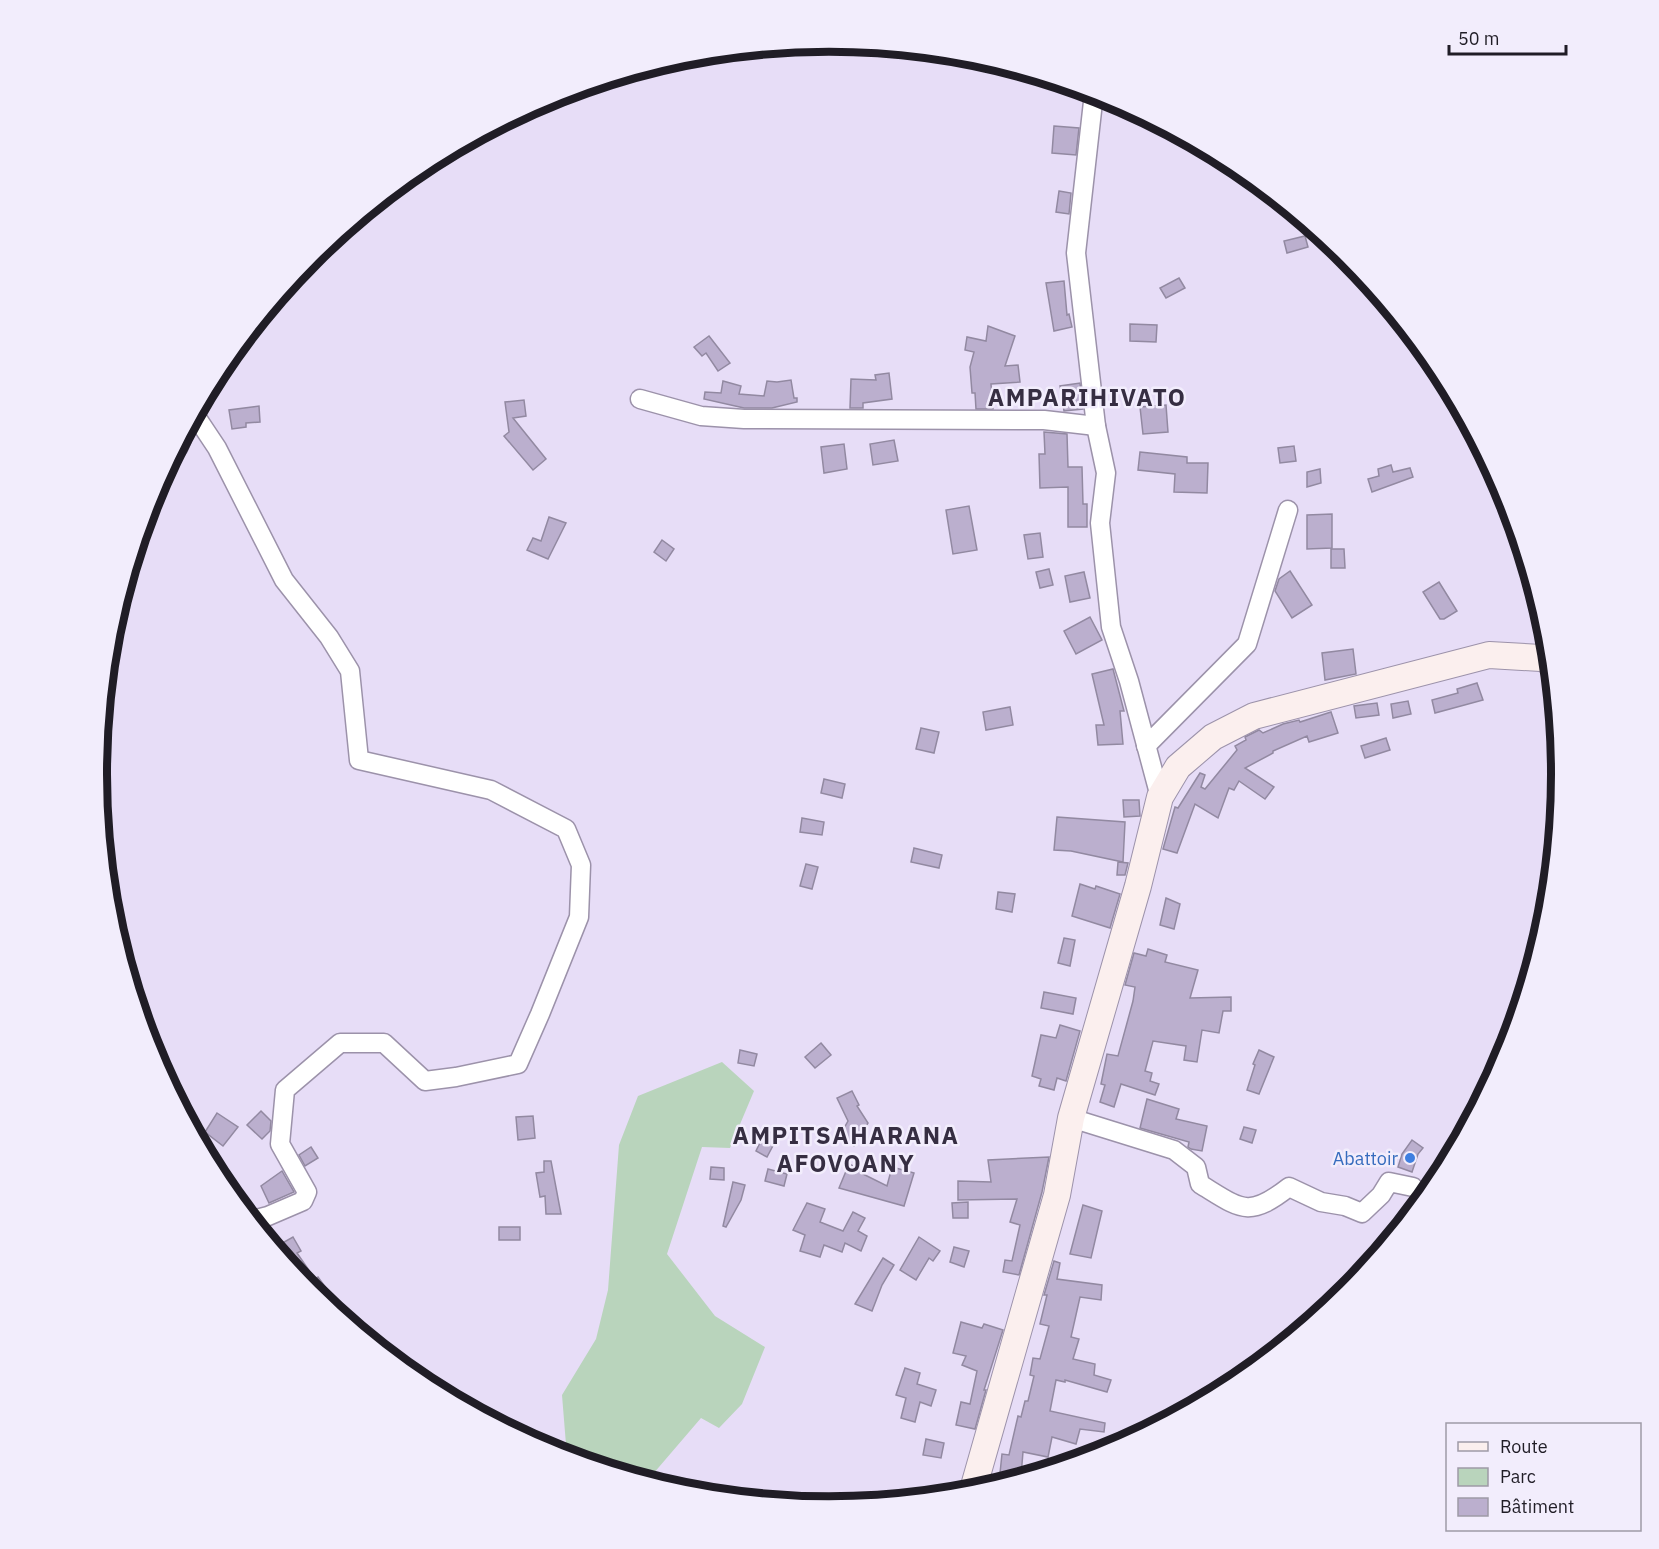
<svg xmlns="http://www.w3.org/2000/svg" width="1659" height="1549" viewBox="0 0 1659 1549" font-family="'IBM Plex Sans',sans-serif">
  <rect width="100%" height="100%" fill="#e7ddf7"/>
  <path fill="#b9d4bc" d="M722,1062L754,1091L730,1148L702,1147L667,1254L715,1316L765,1347L742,1404L719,1428L701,1418L647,1481L567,1457L562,1395L596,1339L608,1290L619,1145L638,1096Z"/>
  <g fill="#bbafce" stroke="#9289a1" stroke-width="1.5">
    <path d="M1054,126L1079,128L1076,155L1052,153Z"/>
    <path d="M1059,191L1071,193L1069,214L1056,212Z"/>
    <path d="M1305,236L1308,247L1287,253L1284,241Z"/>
    <path d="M1179,278L1185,288L1166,298L1160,288Z"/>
    <path d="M1064,281L1067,315L1069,314L1072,327L1054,331L1046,283Z"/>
    <path d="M1130,324L1157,325L1156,342L1130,341Z"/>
    <path d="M988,326L1015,336L1005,366L1018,365L1020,382L991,384L993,409H976L975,393H972L970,367L974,352L965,350L967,337L986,341Z"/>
    <path d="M709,336L730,363L718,371L706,353L702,356L694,347Z"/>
    <path d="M889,373L892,399L863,403V408H850L851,379L876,380L875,375Z"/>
    <path d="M791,380L794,398H797V402L772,408H744L704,399L705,392L721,393L723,381L741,386L739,394L764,396L767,381L777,382Z"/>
    <path d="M1080,383L1083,409L1064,411L1060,386Z"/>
    <path d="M524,400L526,416L513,418L546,459L533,470L504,436L509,432L505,402Z"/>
    <path d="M1166,405L1168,432L1143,434L1140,407Z"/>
    <path d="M259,406L260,422L246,423V427L232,429L229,410Z"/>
    <path d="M1044,432L1067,434L1068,467H1082L1083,504H1087V527H1068V487L1040,488L1039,454H1045Z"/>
    <path d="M894,440L898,461L873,465L870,444Z"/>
    <path d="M844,444L847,469L824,473L821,447Z"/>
    <path d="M1294,446L1296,461L1280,463L1278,448Z"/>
    <path d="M1140,452L1187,457V463H1208L1207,493L1174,492L1175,474L1138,470Z"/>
    <path d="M1391,465L1393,472L1410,468L1413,477L1372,492L1368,479L1379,476L1378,469Z"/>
    <path d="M1320,469L1321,483L1307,487V472Z"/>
    <path d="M969,506L977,550L953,554L946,510Z"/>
    <path d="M1332,514V548L1307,549V515Z"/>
    <path d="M549,517L566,523L548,559L527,550L533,538L541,541Z"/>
    <path d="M1040,533L1043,557L1028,559L1024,535Z"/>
    <path d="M662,540L674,549L666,561L654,552Z"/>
    <path d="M1331,549H1344L1345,568H1331Z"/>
    <path d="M1049,569L1053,585L1040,588L1036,572Z"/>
    <path d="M1290,571L1312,605L1292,618L1275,591L1279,579Z"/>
    <path d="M1084,572L1090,598L1070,602L1065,576Z"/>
    <path d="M1439,582L1457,611L1444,619H1440L1423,592Z"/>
    <path d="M1090,617L1102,640L1076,654L1064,631Z"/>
    <path d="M1353,649L1356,674L1325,680L1322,653Z"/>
    <path d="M1113,669L1124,711H1120L1123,744L1098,745L1096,725H1104L1092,674Z"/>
    <path d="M1477,683L1483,700L1435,713L1432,700L1458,693L1457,689Z"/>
    <path d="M1408,701L1411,714L1393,718L1391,704Z"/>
    <path d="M1377,703L1379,715L1356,718L1354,706Z"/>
    <path d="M1010,707L1013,725L986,730L983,712Z"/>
    <path d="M1331,712L1338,733L1309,742L1307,736L1273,751V753L1245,768L1274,787L1265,799L1239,781L1234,790L1229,788L1218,818L1195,804L1177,853L1163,849L1175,807L1178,808L1200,773L1205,775L1201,787L1205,789L1237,750L1235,746L1246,740L1245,737L1259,730L1263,733L1283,724L1299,720L1300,722Z"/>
    <path d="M921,728L939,732L934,753L916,749Z"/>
    <path d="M1386,738L1390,750L1365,758L1361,746Z"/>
    <path d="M824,779L845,784L842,798L821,793Z"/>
    <path d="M1123,800H1139L1140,816L1124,817Z"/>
    <path d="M1057,817L1125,822L1123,862L1071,851L1054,850Z"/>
    <path d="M802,818L824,822L822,835L800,832Z"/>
    <path d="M914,848L942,855L939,868L911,862Z"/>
    <path d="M1118,862L1128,863L1125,875H1117Z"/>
    <path d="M806,864L818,867L812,889L800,886Z"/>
    <path d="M1080,884L1095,889L1096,886L1120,894L1110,928L1072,916Z"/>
    <path d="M998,892L1015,894L1012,912L996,909Z"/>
    <path d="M1166,898L1180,904L1174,929L1160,925Z"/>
    <path d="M1064,938L1075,940L1070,966L1058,963Z"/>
    <path d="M1148,949L1167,955L1165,962L1198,970L1190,998L1231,997V1011H1223L1219,1033L1202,1030L1197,1062L1184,1060L1186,1046L1153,1041L1145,1071L1152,1073L1150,1081L1159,1084L1155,1095L1121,1084L1114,1107L1100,1102L1105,1085L1101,1084L1107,1054L1118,1056L1133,1001L1135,987L1125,985L1134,953L1146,956Z"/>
    <path d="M1044,992L1076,998L1073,1014L1041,1008Z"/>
    <path d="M1060,1025L1080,1031L1066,1081L1057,1078L1054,1090L1039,1086L1041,1079L1032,1076L1041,1035L1056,1038Z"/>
    <path d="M821,1043L831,1055L815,1068L805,1057Z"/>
    <path d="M740,1050L757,1054L754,1066L738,1063Z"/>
    <path d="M1259,1050L1274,1057L1259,1094L1247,1090L1255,1065L1253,1064Z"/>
    <path d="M852,1091L859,1105L857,1106L868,1123L854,1146L839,1137L848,1121L837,1098Z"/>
    <path d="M1147,1099L1179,1109L1176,1119L1207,1126L1202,1151L1191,1149L1188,1147L1189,1142L1140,1128Z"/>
    <path d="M261,1111L271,1121L270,1131L262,1139L247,1125Z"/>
    <path d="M217,1113L238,1127L223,1146L205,1132Z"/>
    <path d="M533,1116L535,1138L518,1140L516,1117Z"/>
    <path d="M1244,1127L1256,1130L1252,1143L1240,1139Z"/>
    <path d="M766,1130L778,1136L767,1157L756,1151Z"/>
    <path d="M1412,1140L1423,1148L1418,1154L1412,1172L1398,1167L1402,1154Z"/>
    <path d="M311,1147L318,1158L305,1166L299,1155Z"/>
    <path d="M1049,1157L1042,1192L1019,1275L1003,1272L1005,1260L1012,1261L1020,1225L1010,1222L1017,1199L958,1200V1181L991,1182L988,1160Z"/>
    <path d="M544,1161H551L561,1214H546L545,1196L540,1197L536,1173L544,1172Z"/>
    <path d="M849,1164L864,1171L863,1174L887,1186L892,1167L914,1173L904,1206L839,1188Z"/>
    <path d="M711,1167L724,1168V1180L710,1179Z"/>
    <path d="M768,1169L787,1174L784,1186L765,1181Z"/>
    <path d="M282,1171L294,1192L269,1203L261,1186Z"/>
    <path d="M733,1182L745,1185L741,1200L726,1227L723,1226Z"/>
    <path d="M968,1202V1218H953L952,1203Z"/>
    <path d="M807,1203L825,1209L820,1222L843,1231L853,1212L865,1218L858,1231L867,1236L861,1251L845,1243L842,1252L824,1245L820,1257L800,1251L805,1235L793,1230Z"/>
    <path d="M1083,1205L1102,1211L1091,1258L1070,1254Z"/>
    <rect x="499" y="1227" width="21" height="13"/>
    <path d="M293,1237L301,1251L297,1253L315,1279L318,1277L326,1288L323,1291L327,1298L322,1301L311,1292L287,1263L277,1246Z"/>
    <path d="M919,1237L940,1251L933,1261L929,1258L916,1280L900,1270Z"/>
    <path d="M954,1247L969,1251L964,1267L950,1262Z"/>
    <path d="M883,1258L894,1265L882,1285L872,1311L855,1304Z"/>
    <path d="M1054,1261L1060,1263L1057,1279L1102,1285L1101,1300L1080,1297L1071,1337L1079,1339L1073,1359L1095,1364L1094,1375L1111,1380L1107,1392L1065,1380V1382L1056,1380L1050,1411L1105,1423L1104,1432L1080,1429L1076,1444L1052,1437L1048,1457L1023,1452L1021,1476L1000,1473L1002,1454L1009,1455L1018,1416L1021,1417L1025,1401H1028L1034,1376L1030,1375L1033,1358L1040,1359L1049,1326L1040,1324L1047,1295H1044Z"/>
    <path d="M961,1322L982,1328L984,1324L1003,1330L984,1390H986L975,1429L956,1425L961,1402L970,1404L977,1371L962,1365L966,1356L953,1353Z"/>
    <path d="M905,1368L920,1373L917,1384L936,1390L931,1406L920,1402L915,1422L901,1418L906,1398L896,1395Z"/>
    <path d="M926,1439L944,1443L941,1458L923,1455Z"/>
  </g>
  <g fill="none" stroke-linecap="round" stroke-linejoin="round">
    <g stroke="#9c92aa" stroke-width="21">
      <g id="street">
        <path d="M1094,93L1076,253L1096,426L1106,473L1100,523L1111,627L1129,681L1160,797"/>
        <path d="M640,399L701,416L744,419L1044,420L1096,426"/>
        <path d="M195,415L217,448L284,580L329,637L350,671L359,760L491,790L566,829L581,865L579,917L540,1014L518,1064L456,1077L425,1081L384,1043H340L285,1090L280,1144L307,1192L303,1201L268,1216L252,1220"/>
        <path d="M178,448L182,439"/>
        <path d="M1146,746L1247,644L1288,510"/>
        <path d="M1071,1118L1174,1150L1196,1167L1200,1184C1241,1209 1248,1219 1289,1187L1321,1202L1345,1206L1362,1213L1381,1195L1389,1182L1413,1187"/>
      </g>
    </g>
    <g stroke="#9c92aa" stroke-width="28">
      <path id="secondary" d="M972,1493L1057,1195L1071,1118L1138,886L1160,797L1178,767L1213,737L1254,716L1489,655L1541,658L1551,661"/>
    </g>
    <use href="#street" stroke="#fff" stroke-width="18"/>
    <use href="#secondary" stroke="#fbefee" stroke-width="26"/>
  </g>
  <circle fill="#3f7fe0" stroke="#f2edfc" stroke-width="2" cx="1410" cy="1158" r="6"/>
  <g text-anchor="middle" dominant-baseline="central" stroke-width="5" stroke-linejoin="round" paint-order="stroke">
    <g font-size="18" fill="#366cbe" stroke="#f2edfc" text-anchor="end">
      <text x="1398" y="1158">Abattoir</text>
    </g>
    <g font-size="24" font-weight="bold" letter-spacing="1.5" fill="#362e42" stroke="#f2edfc">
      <text x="1087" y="397">AMPARIHIVATO</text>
      <text x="846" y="1135">AMPITSAHARANA<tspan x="846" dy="28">AFOVOANY</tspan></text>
    </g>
  </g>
  <path d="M0 0H1659V1549H0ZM107 774a722 722 0 1 1 1444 0a722 722 0 1 1-1444 0Z" fill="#f2edfc" fill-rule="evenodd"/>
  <path fill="none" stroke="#201d26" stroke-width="8" d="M107 774a722 722 0 1 1 1444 0a722 722 0 1 1-1444 0Z"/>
  <rect x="1446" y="1423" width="195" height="108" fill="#f2edfc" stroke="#9e9aa6" stroke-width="1.5"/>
  <rect x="1458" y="1442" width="30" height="9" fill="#fbefee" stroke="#9e9aa6" stroke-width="1.5"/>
  <text x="1500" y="1453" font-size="18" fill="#201d26">Route</text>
  <rect x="1458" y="1468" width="30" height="18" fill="#b9d4bc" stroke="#9e9aa6" stroke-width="1.5"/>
  <text x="1500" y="1483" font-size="18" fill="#201d26">Parc</text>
  <rect x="1458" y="1498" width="30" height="18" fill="#bbafce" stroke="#9e9aa6" stroke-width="1.5"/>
  <text x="1500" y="1513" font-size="18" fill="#201d26">Bâtiment</text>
  <path d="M1449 45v9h117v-9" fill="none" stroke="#201d26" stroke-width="3"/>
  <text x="1458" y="45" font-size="18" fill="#201d26" stroke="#f2edfc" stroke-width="4.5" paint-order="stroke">50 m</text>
</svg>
